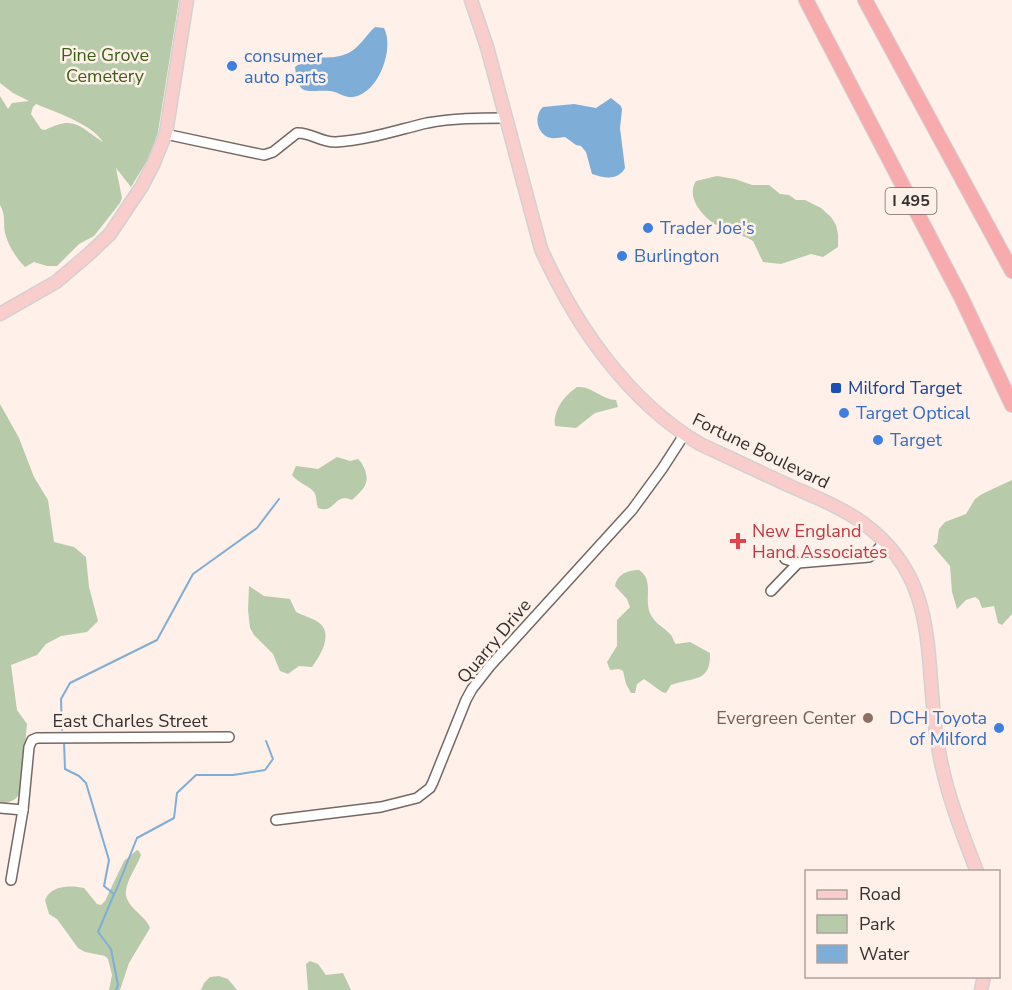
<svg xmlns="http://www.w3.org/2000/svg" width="1012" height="990" viewBox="0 0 1012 990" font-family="'Nunito Sans',sans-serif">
  <rect width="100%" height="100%" fill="#fff0ea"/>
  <g fill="#b7cbaa" fill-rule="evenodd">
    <path d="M0,0H179L158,132L150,156L131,187L116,168L122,198L120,203L94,236L79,244L57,266H47L34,262L25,267C16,258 8,245 5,233C3,223 6,215 0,205V96L8,109L12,103L29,101L13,93L0,83ZM36,104C55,112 92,124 103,142C79,126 74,115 45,130L41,129L31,114L33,107Z"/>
    <path d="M717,176L735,179L752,185H769L780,194L789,195L796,200H805L821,208L831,217L836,225L838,234V247L823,257L811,254L781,264L763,262L753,241C742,234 729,232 718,226C704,218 685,198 696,181Z"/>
    <path d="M577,387C593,386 600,399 616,400L618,407L595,413L576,428L555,426C553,410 564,396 577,387Z"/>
    <path d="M0,404L19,438L34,477L48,500L54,542L74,547L86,557L89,587L98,621L87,632L61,636L46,644L37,655L11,665L17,710L27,724L21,790C18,800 10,803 0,803Z"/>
    <path d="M337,457L350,461L358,459L361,462C372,481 366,487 352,500C333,492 336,515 318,508C316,503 317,496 314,492C308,485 298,483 292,475L296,466L318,469Z"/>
    <path d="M1012,480V614L1002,625L998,623L994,606L982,608L979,600L975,597L966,600L957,609L952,592L950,566L933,546L937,543L939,529L945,522L966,514L975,499L982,494Z"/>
    <path d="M639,570C655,580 643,601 651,615C655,623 663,627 669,633C673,636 673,641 676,644L690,642L710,653C711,683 693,677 671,685L666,693L662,692L644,679L637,684L635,693H631L626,684L623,671L619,669L610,670L607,662L617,646V620L630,607L627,599L615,586C617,574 628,570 639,570Z"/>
    <path d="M249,586L264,596L290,599L296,612C303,616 311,617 318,622C334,633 321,655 312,667L299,666L288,674L280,671L273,654L254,635L250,628L248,610Z"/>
    <path d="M137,850L139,851L141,855C137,866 128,878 126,890C123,906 146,915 150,928L129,963L120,990H109L112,975L108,959L105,956L85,952L78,948L57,919L49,914L45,900C51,885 70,885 84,888L97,904L101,905L105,901L124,861Z"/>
    <path d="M310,961L318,964L326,975L343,973L351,990H308L306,964Z"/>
    <path d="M219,976L228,979L237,990H201L204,983L210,977Z"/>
  </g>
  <g fill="#7eaed7">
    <path d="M375,27L384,28C395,49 378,94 353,97C345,98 338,92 330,91C306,89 299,99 295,67C316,51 326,62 346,54C358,50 366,35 375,27Z"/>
    <path d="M611,98L621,106L622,110L620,128L625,168C618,181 604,178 592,174L586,152L581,146L576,145L565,137C561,137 555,139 551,138C537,135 533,116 543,107L574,104L596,108Z"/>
  </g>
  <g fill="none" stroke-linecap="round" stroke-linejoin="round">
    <g stroke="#7eaed7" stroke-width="2">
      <path d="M62,730L61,699L70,683L157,640L193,574L257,528L279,499"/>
      <path d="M64,742L65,769L79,776L86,783L109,860L104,886L114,894L98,932L111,949L118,985L116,990"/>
      <path d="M115,893L137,838L174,818L177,793L196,775H233L265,770L273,759L266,741"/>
    </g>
    <g stroke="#746863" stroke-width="12">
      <g id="minor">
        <path d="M165,134L264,155L273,152L297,133C310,132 322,143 336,142C368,140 397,130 427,123C453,118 479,118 505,118"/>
        <path d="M798,563L869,557L875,553L884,542"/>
        <path d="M771,591L798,563L785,559"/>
        <path d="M0,808L23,810"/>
        <path d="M276,820L381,807L417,798L430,788L433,782L466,700L472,689L490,666L632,510L662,469L684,435"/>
        <path d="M11,880L23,810L29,747L32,740L37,738L229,737"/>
      </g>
    </g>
    <g stroke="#d3d1d1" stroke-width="15">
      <g id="major">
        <path d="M471,0L487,47L541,249C575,324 627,401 700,444C730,458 760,472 790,486C815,497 841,507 863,523C943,581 923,662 938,746C945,790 961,830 977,872"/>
        <path d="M0,314L56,282L89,254L110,234L142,186L153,165L166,133L187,0"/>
        <path d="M981,990L984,976"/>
      </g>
    </g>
    <g stroke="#d3d1d1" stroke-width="16">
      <g id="highway">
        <path d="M806,0L962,299L1012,405"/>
        <path d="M865,0L1012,271"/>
      </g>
    </g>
    <use href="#minor" stroke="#fff" stroke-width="9"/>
    <use href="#major" stroke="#facdcd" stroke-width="12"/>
    <use href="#highway" stroke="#f7abac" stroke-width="14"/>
  </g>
  <g fill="#3f7fe0" stroke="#fff0ea" stroke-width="2">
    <circle cx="232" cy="66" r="6"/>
    <circle cx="648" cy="228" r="6"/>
    <circle cx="622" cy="256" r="6"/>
    <circle cx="844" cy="413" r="6"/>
    <circle cx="878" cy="440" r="6"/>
    <circle cx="999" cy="728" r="6"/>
  </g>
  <rect fill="#1a4fb4" stroke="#fff0ea" stroke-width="2" x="830" y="382" width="12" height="12" rx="3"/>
  <path fill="#e0444e" stroke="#fff0ea" stroke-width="2" d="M735 532h6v6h6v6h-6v6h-6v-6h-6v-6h6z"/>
  <circle fill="#8d6e63" stroke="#fff0ea" stroke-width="2" cx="868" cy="718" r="6"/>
  <g text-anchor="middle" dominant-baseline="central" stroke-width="5" stroke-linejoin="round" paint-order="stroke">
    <rect fill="#fff0ea" stroke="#726a66" stroke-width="1.5" x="885.5" y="188" width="51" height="26" rx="4.5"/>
    <g font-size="16" font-weight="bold" fill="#35302d">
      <text x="911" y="201">I 495</text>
    </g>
    <g font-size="18" fill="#3a5f16" stroke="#fff0ea">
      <text x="105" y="55">Pine Grove<tspan x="105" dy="21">Cemetery</tspan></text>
    </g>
    <g font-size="18" fill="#366cbe" stroke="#fff0ea" text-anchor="start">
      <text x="244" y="56">consumer<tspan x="244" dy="21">auto parts</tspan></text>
      <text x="660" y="228">Trader Joe's</text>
      <text x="634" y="256">Burlington</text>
      <text x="856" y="413">Target Optical</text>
      <text x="890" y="440">Target</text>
      <text x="987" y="718" text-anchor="end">DCH Toyota<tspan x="987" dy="21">of Milford</tspan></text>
    </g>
    <g font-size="18" fill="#164399" stroke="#fff0ea" text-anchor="start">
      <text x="848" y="388">Milford Target</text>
    </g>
    <g font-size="18" fill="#35302d" stroke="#fff0ea">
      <text transform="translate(761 451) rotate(26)">Fortune Boulevard</text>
      <text transform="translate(494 641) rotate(-50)">Quarry Drive</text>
      <text x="130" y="721">East Charles Street</text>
    </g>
    <g font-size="18" fill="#be3a42" stroke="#fff0ea" text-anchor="start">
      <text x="752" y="531">New England<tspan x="752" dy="21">Hand Associates</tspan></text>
    </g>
    <g font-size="18" fill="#785e54" stroke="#fff0ea" text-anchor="end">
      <text x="856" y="718">Evergreen Center</text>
    </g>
  </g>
  <rect x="805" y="870" width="195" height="108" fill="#fff0ea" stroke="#aea39e" stroke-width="1.5"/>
  <rect x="817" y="890" width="30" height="9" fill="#facdcd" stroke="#aea39e" stroke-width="1.5"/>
  <text x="859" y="900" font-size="18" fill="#35302d">Road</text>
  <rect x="817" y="915" width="30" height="18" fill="#b7cbaa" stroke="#aea39e" stroke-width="1.5"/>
  <text x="859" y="930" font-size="18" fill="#35302d">Park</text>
  <rect x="817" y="945" width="30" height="18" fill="#7eaed7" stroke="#aea39e" stroke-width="1.5"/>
  <text x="859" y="960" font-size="18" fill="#35302d">Water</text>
</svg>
